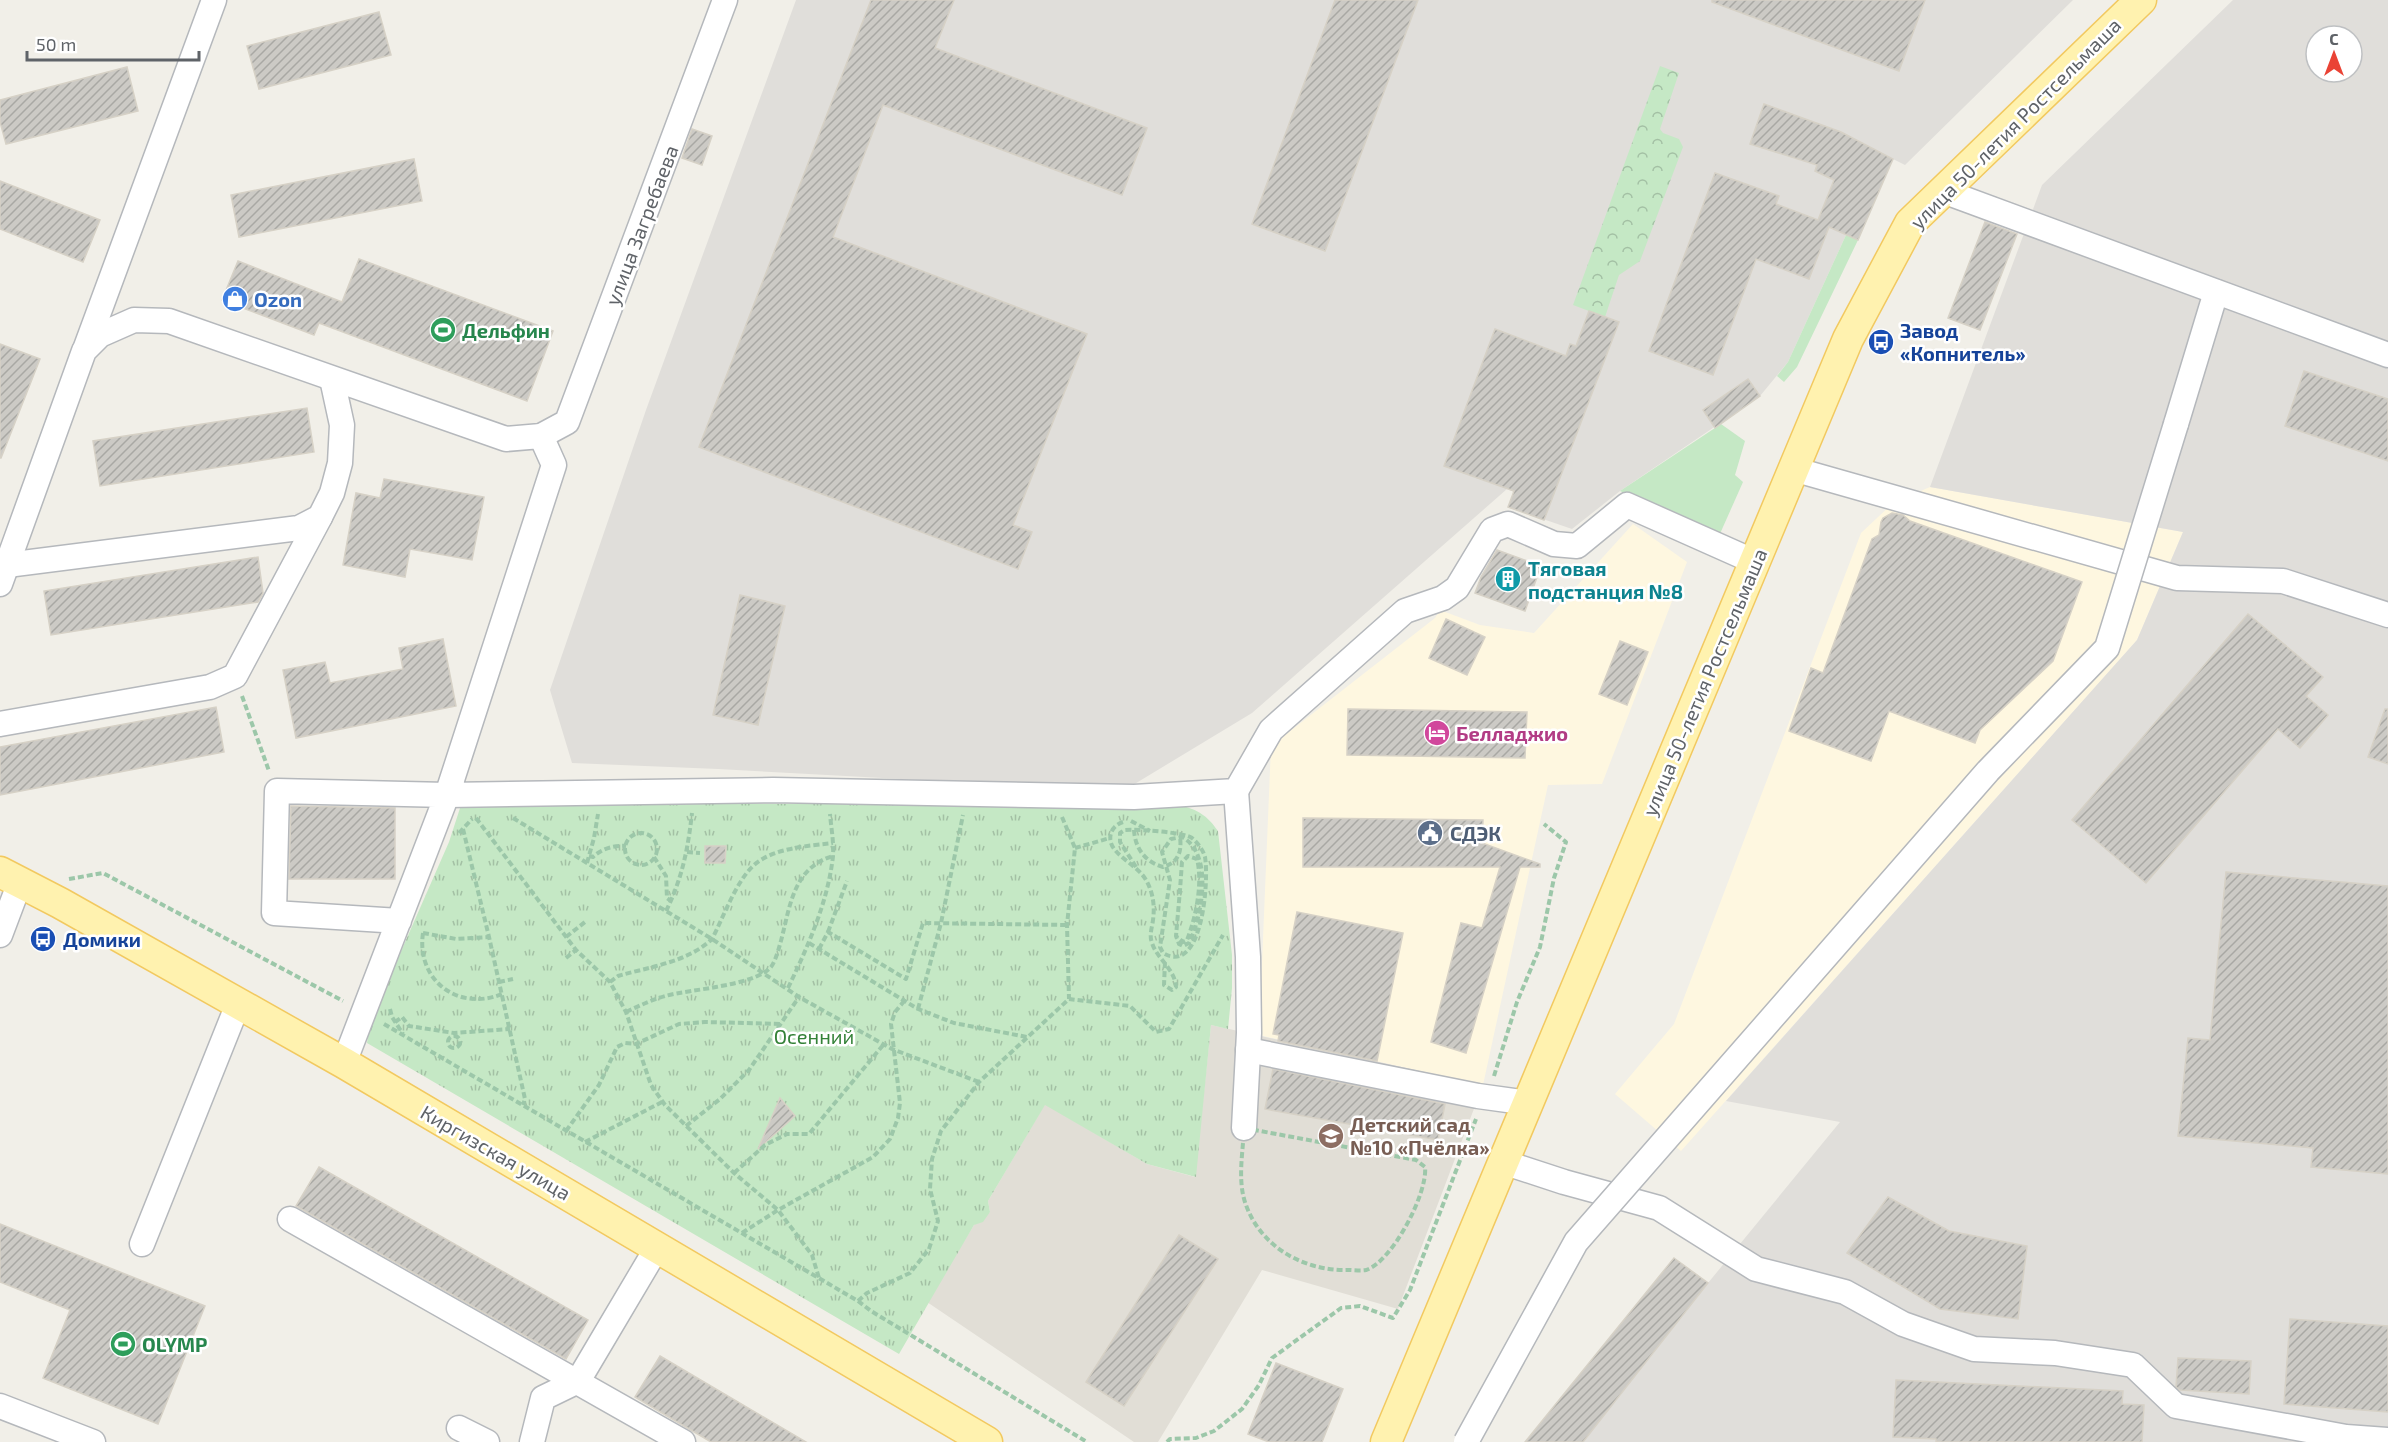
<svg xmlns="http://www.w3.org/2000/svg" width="2388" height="1442" viewBox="0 0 2388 1442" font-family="'Exo 2',sans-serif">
  <defs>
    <pattern id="forest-crowns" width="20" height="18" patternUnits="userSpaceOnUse" patternTransform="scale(1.5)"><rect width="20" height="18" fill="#c5e8c5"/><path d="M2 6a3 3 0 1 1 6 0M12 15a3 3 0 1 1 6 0" fill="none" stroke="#a3c0a4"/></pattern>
    <pattern id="park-tufts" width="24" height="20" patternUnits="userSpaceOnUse" patternTransform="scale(1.5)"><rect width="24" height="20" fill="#c5e8c5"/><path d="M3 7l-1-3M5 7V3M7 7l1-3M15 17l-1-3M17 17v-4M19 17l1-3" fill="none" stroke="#a3c0a4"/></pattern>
    <pattern id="building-hatch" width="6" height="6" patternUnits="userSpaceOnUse" patternTransform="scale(1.5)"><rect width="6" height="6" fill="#cccac5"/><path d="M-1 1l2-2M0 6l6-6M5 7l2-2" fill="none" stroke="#a9a8a4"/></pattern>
  </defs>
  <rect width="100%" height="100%" fill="#f1efe8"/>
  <g fill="#fef7e0">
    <path d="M1930,487L2183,532L2137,640L1681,1151L1615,1094L1674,1024L1861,533L1893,503Z"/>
    <path d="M1633,524L1687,562L1602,784L1548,785L1483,1085L1259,1035L1271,746L1435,618L1440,610L1480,625L1534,633Z"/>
  </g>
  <g fill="#e0deda" fill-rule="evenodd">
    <path d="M796,0H2073L1905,165L1893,159L1858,240L1846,235L1788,362L1760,396L1620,491L1572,529L1508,507L1514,492L1507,489L1252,713L1123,791L718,769L572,763L550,690L646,410Z"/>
    <path d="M2233,0H2388V1442H1526L1674,1258L1708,1283L1840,1122L1726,1101L2137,640L2183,532L1930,487L2042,185ZM2316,36H2352V72H2316Z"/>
  </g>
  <path fill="#e1ded6" d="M1211,1025L1483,1085L1398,1309L1262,1270L1158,1442H1134L927,1302L974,1225L990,1212L988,1201L1045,1104L1147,1164L1195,1177Z"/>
  <g fill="#c5e8c5">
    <path d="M1846,235L1858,240L1797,367L1784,382L1777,376L1788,362Z"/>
    <path d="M1721,424L1745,441L1735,475L1743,482L1719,536L1620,491Z"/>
  </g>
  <path fill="url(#forest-crowns)" d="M1660,66L1679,73L1660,129L1663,133L1679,139L1683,147L1640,261L1619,275L1605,317L1573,305Z"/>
  <path fill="url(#park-tufts)" d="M482,803L1180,805C1198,810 1207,815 1218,831L1232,955V988L1228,1029L1211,1025L1196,1177L1147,1164L1045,1105L988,1201L990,1212L983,1222L974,1225L899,1354L367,1043L370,1022L449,842L461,805Z"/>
  <g fill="url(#building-hatch)" stroke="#d6d1c6" stroke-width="1.5">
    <path d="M871,0H954L935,48L1147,128L1122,195L883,105L833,237L1087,334L1013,525L1032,532L1018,569L699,447Z"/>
    <path d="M1335,0H1418L1325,251L1252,224Z"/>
    <path d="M1712,0H1925L1899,71L1712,2Z"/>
    <path d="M379,12L391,55L259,89L247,46Z"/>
    <path d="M127,67L138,111L6,144L0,122V100Z"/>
    <path d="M1764,104L1841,132L1893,159L1858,240L1829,227L1809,279L1756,259L1713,375L1649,351L1715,173L1779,196L1776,204L1818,220L1834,180L1815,171L1817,165L1750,144Z"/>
    <path d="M692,129L712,136L702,165L682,158Z"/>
    <path d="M414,159L422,201L239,237L231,195Z"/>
    <path d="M0,181L100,220L83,262L0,229Z"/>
    <path d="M1985,222L2017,234L1980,330L1948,318Z"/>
    <path d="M359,259L553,331L527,401L319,323L314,335L222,300L238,261L342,302Z"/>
    <path d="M1589,311L1619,322L1544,520L1508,507L1514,491L1444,466L1495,329L1566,356L1570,344L1576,346Z"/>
    <path d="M0,344L40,359L1,458H0Z"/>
    <path d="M2304,371L2388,399V461L2285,426Z"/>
    <path d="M1748,379L1760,396L1715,428L1703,410Z"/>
    <path d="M307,408L314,452L100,486L93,441Z"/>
    <path d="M384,479L484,497L472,560L410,549L405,577L343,565L356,493L380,498Z"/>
    <path d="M1892,513L1903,515L1910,521L2082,582L2053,661L1980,730L1975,743L1889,711L1871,761L1789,731L1811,668L1823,673L1872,539L1879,535L1881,522L1883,518Z"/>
    <path d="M1497,550L1541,566L1525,611L1475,593L1481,577Z"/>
    <path d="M258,557L263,593L258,602L51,635L44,591Z"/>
    <path d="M740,595L785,606L758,725L713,715Z"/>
    <path d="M2248,614L2323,677L2306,696L2328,715L2300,748L2278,729L2146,883L2072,820Z"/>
    <path d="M1446,619L1485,637L1467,675L1429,658Z"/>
    <path d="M443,639L456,706L296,738L283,670L325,662L330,683L403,669L399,648Z"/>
    <path d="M1620,641L1648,652L1627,705L1599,694Z"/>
    <path d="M216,707L224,752L0,795V747Z"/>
    <path d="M1348,709L1527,712L1525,758L1347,755Z"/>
    <path d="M2385,709H2388V764L2368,757Z"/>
    <path d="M291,806L395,808V879H289Z"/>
    <path d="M1303,818L1483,820L1482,843L1540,864V867H1520L1466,1053L1431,1042L1461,923L1482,928L1500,867H1303Z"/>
    <path d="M705,846H726L725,863H705Z"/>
    <path d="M2226,872L2388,886V1174L2311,1167L2313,1148L2178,1136L2188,1038L2210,1040Z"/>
    <path d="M1297,912L1403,933L1377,1061L1278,1041L1279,1035L1273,1034Z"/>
    <path d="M1273,1069L1445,1104L1438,1140L1265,1109Z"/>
    <path d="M780,1098L795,1116L758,1149Z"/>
    <path d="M319,1167L588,1320L566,1359L296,1206Z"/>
    <path d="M1888,1197L1949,1231L2027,1246L2018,1319L1940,1309L1847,1253Z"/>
    <path d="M0,1224L205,1306L158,1424L43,1378L70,1310L0,1282Z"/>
    <path d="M1179,1235L1218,1259L1124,1406L1086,1382Z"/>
    <path d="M1674,1258L1708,1283L1583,1442H1525Z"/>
    <path d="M2290,1319L2388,1326V1412L2284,1404Z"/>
    <path d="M660,1356L806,1442H711L635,1397Z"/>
    <path d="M2178,1358L2251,1361L2249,1394L2180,1390L2176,1387Z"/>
    <path d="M1276,1363L1343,1389L1322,1442H1269L1248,1434Z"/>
    <path d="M1896,1380L2123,1391L2122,1404L2144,1405L2142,1442H1936V1439L1893,1437Z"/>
  </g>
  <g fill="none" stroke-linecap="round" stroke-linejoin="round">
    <g stroke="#b5b8bc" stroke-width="27">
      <g id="minor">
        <path d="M1943,191L2388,355"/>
        <path d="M86,347L214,0"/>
        <path d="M2176,424L2216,292"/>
        <path d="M541,436L554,465L447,795L773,790L1134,797L1236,791L1271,730L1405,611L1443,598L1457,588L1492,530L1508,524L1554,544L1577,546L1627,505L1755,562"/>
        <path d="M1793,469L2177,578L2283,581L2388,615"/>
        <path d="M7,565L299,528L320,517L332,493L340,463L342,425L332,379"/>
        <path d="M0,584L84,351L100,335L134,320L169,321L506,439L541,436L567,422L725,0"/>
        <path d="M0,724L210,687L235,676L320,517"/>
        <path d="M1236,791L1248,957L1249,1033L1244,1128"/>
        <path d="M0,935L20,882"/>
        <path d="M1248,1050L1478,1096L1528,1103"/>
        <path d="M344,1063C378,974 413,884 447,795L277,791L274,913L399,921"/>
        <path d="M1503,1162L1564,1182L1659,1208L1756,1269L1845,1292L1903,1324L1974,1349L2055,1353L2133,1365L2176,1406L2346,1437L2388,1440"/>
        <path d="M290,1219L683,1442"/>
        <path d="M142,1244L238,1004"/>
        <path d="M0,1406L93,1442"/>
        <path d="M459,1428L487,1442"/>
        <path d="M532,1442L543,1398L578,1381L658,1246"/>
      </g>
    </g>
    <g stroke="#f2c960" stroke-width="33">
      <g id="major">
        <path d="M0,872L60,903L344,1063L987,1442"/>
        <path d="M1386,1442L1848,339L1910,223L2141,0"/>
      </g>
    </g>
    <g stroke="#9cc7a9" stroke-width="4" stroke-dasharray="6 3" stroke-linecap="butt">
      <path d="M242,696L269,771"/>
      <path d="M1062,817L1075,848L1067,925L1069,999"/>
      <path d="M476,818L576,950L610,982L626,1012L651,1085L665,1105L734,1173L778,1210L812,1255L819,1278"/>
      <path d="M513,818L712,939L799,997L892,1049L979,1082"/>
      <path d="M1131,821L1150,831"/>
      <path d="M1123,822C1114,825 1108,833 1111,843C1115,856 1138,866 1146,880C1153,892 1155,906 1153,920C1152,928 1149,935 1152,943C1157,959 1175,969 1176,987L1172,990L1164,985L1165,962"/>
      <path d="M463,829L489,937L525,1099L523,1105"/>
      <path d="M1134,830C1135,848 1145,862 1163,867C1178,863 1182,852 1180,837"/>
      <path d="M459,833L472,819"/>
      <circle cx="641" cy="849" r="16"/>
      <path d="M1075,848L1110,838"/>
      <path d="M687,852L700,853"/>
      <path d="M589,856L593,857C601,849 614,845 626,846"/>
      <path d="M654,857L666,876L667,898L671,901"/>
      <path d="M587,863L594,838L598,814"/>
      <path d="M1136,867L1120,842V833L1125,830C1137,829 1183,832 1192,838C1198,843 1203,850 1205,857C1209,879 1203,977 1163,953L1160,947L1170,880L1162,852L1171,839L1182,837C1214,854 1202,917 1189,943L1183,946L1179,944L1176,936L1180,890L1182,862L1188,856L1197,859C1203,883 1196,917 1187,940L1183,942L1176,936"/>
      <path d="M69,879L103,873L343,1001"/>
      <path d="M666,911C682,879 688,849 692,813"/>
      <path d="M828,932L847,881"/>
      <path d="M423,933C416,980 458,1012 502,994"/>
      <path d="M423,933L456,939L489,937"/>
      <path d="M566,937L585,922"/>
      <path d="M809,943L918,1009L954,1023L1027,1037"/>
      <path d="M819,949L828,932L906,979L923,923L1067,925"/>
      <path d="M566,958L576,950"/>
      <path d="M499,982L513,979"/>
      <path d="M610,982L618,976C649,967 688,962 712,939C723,918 736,882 753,866C772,848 807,846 833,843"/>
      <path d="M788,988C808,946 828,902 833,856C834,842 831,827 830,814"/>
      <path d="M390,1009L392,1017L403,1034"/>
      <path d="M918,1009L941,923L963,815"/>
      <path d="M626,1012C639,1006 651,1000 665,996C691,989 754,986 771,967C775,961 776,957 778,951C790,914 789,869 833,856"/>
      <path d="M395,1022L402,1017L409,1026L454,1033L510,1029"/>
      <path d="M384,1024L858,1301L871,1311L1087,1442"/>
      <circle cx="454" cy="1042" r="6"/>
      <path d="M1494,1076L1517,1002L1540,947L1554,878L1566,842L1544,824"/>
      <path d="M686,1126L720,1099L749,1070L799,997"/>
      <path d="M1244,1128L1416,1160L1425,1167C1428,1193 1392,1262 1366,1270C1361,1271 1353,1270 1347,1270C1304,1271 1261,1247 1246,1205C1237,1181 1243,1153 1244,1128Z"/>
      <path d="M566,1131L599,1085L617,1047L625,1043L636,1044L679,1024L705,1022L782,1024"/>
      <path d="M585,1142L662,1102"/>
      <path d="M734,1173L765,1145L787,1134H809L884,1044"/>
      <path d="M742,1233L778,1210L873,1157L890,1139L898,1118L900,1103L891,1024L895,1012L905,1000"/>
      <path d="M858,1301L867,1293L910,1273L929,1249L938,1221L930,1189L932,1159L941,1131L979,1082L1069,999L1130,1006L1156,1032L1169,1029L1223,935"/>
      <path d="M1167,1442L1170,1439L1196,1438L1214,1431L1242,1409L1259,1385L1272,1358L1341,1308L1360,1306L1393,1318L1410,1290L1476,1119"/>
    </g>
    <use href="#minor" stroke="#fff" stroke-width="24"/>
    <use href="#major" stroke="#fff2af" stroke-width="30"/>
    <g stroke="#b5b8bc" stroke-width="27" stroke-linecap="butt">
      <path id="minor-bridge" d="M1466,1442L1576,1242L1988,771L2107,648L2176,424"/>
    </g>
    <use href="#minor-bridge" stroke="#fff" stroke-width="24"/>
  </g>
  <defs>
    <g id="shop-disc" transform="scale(1.35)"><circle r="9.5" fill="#3f7fe0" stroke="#fff"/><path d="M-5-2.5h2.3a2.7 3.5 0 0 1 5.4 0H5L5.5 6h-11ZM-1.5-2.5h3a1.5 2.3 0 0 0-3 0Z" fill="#fff"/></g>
    <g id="stadium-disc" transform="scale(1.35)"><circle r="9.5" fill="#2e9e5b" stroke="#fff"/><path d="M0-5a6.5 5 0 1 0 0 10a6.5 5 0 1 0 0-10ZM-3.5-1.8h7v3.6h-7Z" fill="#fff"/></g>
    <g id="bus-disc" transform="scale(1.35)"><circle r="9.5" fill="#1a4fb4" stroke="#fff"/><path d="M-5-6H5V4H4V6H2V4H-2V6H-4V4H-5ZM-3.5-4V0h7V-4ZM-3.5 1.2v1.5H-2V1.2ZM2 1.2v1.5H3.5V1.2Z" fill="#fff"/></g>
    <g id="building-disc" transform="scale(1.35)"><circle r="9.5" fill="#0f9aa8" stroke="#fff"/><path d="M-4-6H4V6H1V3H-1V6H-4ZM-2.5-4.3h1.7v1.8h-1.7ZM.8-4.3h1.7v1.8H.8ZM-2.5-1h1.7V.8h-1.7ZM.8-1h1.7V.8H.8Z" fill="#fff"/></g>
    <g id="hotel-disc" transform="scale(1.35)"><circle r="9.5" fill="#d1479c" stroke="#fff"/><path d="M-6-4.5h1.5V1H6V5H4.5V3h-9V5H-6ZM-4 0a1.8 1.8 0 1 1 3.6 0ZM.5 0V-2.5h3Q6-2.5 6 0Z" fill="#fff"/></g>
    <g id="civic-disc" transform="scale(1.35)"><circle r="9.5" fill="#5c6f8a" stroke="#fff"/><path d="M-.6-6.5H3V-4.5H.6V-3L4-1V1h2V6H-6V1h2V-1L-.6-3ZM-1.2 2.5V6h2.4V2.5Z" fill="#fff"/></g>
    <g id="school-disc" transform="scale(1.35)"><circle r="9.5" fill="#8d6e63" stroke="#fff"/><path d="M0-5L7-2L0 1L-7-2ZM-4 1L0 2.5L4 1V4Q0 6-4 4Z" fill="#fff"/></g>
  </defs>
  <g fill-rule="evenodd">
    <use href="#shop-disc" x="235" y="299"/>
    <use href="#stadium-disc" x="443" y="330"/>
    <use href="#bus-disc" x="1881" y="342"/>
    <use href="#building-disc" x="1508" y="579"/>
    <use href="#hotel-disc" x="1437" y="733"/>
    <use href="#civic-disc" x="1430" y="833"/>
    <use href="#bus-disc" x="43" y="939"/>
    <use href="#school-disc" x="1331" y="1136"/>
    <use href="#stadium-disc" x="123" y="1344"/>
  </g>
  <g text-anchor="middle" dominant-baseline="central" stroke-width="5" stroke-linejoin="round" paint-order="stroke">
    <g font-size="20" fill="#5f6368" stroke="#fff">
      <text transform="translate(2015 123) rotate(-45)">улица 50-летия Ростсельмаша</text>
      <text transform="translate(641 225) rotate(-69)">улица Загребаева</text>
      <text transform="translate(1704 682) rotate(-67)">улица 50-летия Ростсельмаша</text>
      <text transform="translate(496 1152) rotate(30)">Киргизская улица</text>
    </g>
    <g font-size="20" font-weight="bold" fill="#366cbe" stroke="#fff" text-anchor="start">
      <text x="254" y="299">Ozon</text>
    </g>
    <g font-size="20" font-weight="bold" fill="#27864d" stroke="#fff" text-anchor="start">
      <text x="462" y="330">Дельфин</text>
      <text x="142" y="1344">OLYMP</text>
    </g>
    <g font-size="20" font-weight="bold" fill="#164399" stroke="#fff" text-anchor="start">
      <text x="1900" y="330">Завод<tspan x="1900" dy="23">«Копнитель»</tspan></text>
      <text x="63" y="939">Домики</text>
    </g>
    <g font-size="20" font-weight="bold" fill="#0d838f" stroke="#fff" text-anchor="start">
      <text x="1528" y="568">Тяговая<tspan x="1528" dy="23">подстанция №8</tspan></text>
    </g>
    <g font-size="20" font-weight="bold" fill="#b23c85" stroke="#fff" text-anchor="start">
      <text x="1456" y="733">Белладжио</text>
    </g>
    <g font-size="20" font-weight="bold" fill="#4e5e75" stroke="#fff" text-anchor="start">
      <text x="1450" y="833">СДЭК</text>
    </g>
    <g font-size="20" fill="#348238" stroke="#fff">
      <text x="814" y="1036">Осенний</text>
    </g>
    <g font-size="20" font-weight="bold" fill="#785e54" stroke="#fff" text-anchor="start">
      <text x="1350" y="1124">Детский сад<tspan x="1350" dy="23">№10 «Пчёлка»</tspan></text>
    </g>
  </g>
  <g transform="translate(2334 54)"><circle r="28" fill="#ffffff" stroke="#bfc1c3" stroke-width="1.5"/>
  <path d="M0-4.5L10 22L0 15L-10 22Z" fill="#ea4335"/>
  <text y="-9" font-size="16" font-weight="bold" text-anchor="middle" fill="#5f6368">С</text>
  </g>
  <path d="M27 51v9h172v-9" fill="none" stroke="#5f6368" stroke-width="3"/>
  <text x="36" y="51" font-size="18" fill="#5f6368" stroke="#ffffff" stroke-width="4.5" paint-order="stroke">50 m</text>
</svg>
